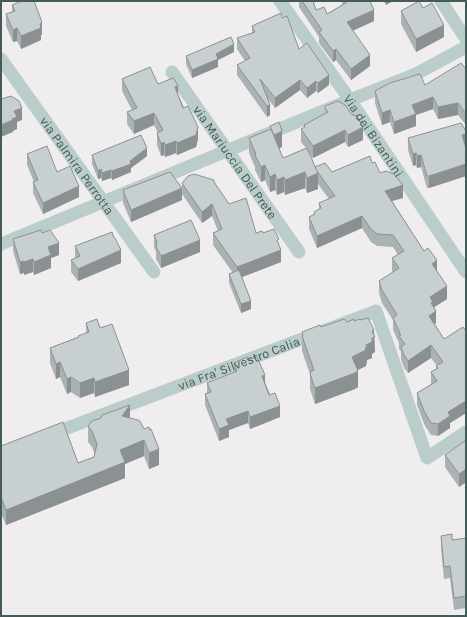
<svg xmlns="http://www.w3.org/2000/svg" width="467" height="617" viewBox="0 0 467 617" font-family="Karla,sans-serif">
  <rect width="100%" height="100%" fill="#f0edef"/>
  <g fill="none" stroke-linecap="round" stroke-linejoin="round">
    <g stroke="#bbcdca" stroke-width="13">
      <path id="s1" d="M280,1L350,100L466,272"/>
      <path d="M441,1L466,39"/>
      <path id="s2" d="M1,59L154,272"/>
      <path id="s3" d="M172,72L299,252"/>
      <path d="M1,244L350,100L416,74L466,47"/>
      <path id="s4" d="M49,435L376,311L427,458L466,432"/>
    </g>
  </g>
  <g fill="#abb2b3">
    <path d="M299,1H313L316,10L327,14L342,5V1H370L374,21L353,31L370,66L351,80L336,60L333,62L319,43V37L299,7Z"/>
    <path d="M383,1H393L386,5Z"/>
    <path d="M12,5L42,35H41V40L21,49L17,41L13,42L6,26V14L12,12Z"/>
    <path d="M423,8L444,37L416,52L401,24V11Z"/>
    <path d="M282,18L299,49L329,85L318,93L316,91L307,98L300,90L275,108L268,99L270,115L267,117L237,75V65L245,61L237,49V38L252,33V26Z"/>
    <path d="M234,52L218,60V67L192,78L186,64V56Z"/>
    <path d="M466,67V125L458,115L438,119L433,109L416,115V126L394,134L390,122L382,125L375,103V91L425,85Z"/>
    <path d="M122,79L158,84L178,94L198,139L196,147L177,155L176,153L165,157L164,155L161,156L157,145V133H158L154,125L134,134L127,124V112L132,110L122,91Z"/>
    <path d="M325,108L363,140L348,147L345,142L313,158L309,153L315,167L332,172L372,163L380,173L403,198L392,201L437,271L447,299L434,307L436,323L435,324L444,339L466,328V413L450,423V428L438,436L431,435L424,424L417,405V393L431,384V372L436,369V366H437L431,358L408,373L404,368L401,359V351L399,349V343L393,330V320L382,303L379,293V281L393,272L392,271V258L398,255L393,247L377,246L371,242L362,228L317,248L309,229V217L314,214V212L319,209V203L329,199L318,184V189L307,193L305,188L285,195L284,192L277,195L275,190L270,192L265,180L261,182L255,170V167L249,153V138L270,129V126L282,147L279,148L283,158L306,148L301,142V129L304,128V125L325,114Z"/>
    <path d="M466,131V176L429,188H427L421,167L417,168L416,165L413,166L408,150V138Z"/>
    <path d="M27,154L57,172L79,197L43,214L33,193V182H34L27,165Z"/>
    <path d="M92,155L147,156L131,168V172L112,180L111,178L102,181L101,178L98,179L92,164Z"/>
    <path d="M214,182L229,204L256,233H263L279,245L281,262L242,277L251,309L241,313L229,283V274L233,273L213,245V233L218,231L212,216L202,223L182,194V183Z"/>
    <path d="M123,190L182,200L131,222L123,203Z"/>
    <path d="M42,233L59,255L51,258V268L34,275L33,272L24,275V273L20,274L13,251V239Z"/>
    <path d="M154,235L200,252L161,268L156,259V252L154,247Z"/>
    <path d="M114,238L121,263L78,281L71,272V260L75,258V246Z"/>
    <path d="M360,320L374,335L375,352L372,354V358L367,360L366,366L357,370L358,387L355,389L315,404L310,389V374L302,351V332L347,322Z"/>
    <path d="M86,323L100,328L129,385L95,397L94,393L80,398L71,392L67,394L60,377L56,379L50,363V348L78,337L86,333Z"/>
    <path d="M248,360L265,382L280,417L250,429L248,423L229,430V437L219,441L205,405V394L207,393V383L234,372V363Z"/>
    <path d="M130,418L159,465L149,469L144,456L125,464V478L6,525L1,513V446L78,463L94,457L95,455L92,447L88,442V426Z"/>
    <path d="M466,440V487L465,483L459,487L445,467V455Z"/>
    <path d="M441,536L452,540L466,538V608L454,610L450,578L444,579L441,548Z"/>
  </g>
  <g fill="#8b9192">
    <path d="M386,1H393L386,5Z"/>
    <path d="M374,10V21L347,33V22Z"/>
    <path d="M42,22V35H41V40L21,49V36L40,24Z"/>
    <path d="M444,25V37L416,52V39Z"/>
    <path d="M17,28V41L13,42V30Z"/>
    <path d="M234,44V52L218,60V67L192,78V70L216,54Z"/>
    <path d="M336,49V60L333,62V51Z"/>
    <path d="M370,55V66L351,80V69Z"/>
    <path d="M329,75V85L318,93V83Z"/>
    <path d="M300,80V90L275,108V98Z"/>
    <path d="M316,81V91L307,98V88Z"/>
    <path d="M178,85V98L175,87Z"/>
    <path d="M433,97V109L416,115V126L394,134V122L412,105Z"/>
    <path d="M458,103V115L438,119V107Z"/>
    <path d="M270,105V115L267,117V106Z"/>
    <path d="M22,108V120L17,122V129L13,131V132L1,137V125L14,111Z"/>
    <path d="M390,110V122L382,125V113Z"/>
    <path d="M154,113V125L134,134V121Z"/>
    <path d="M198,127V139L196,147L177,155V143Z"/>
    <path d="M363,127V140L348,147V135Z"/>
    <path d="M345,130V142L313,158V146Z"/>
    <path d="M282,131V147L274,151V135Z"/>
    <path d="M466,134V146L462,147V135Z"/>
    <path d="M176,141V153L165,157V145Z"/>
    <path d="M164,142V155L161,156V144Z"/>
    <path d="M147,148V156L131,168V172L112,180V171L130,161Z"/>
    <path d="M416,153V165L413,166V154Z"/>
    <path d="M421,155V167L417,168V156Z"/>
    <path d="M466,164V176L429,188V176Z"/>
    <path d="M265,165V180L261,182V167Z"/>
    <path d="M101,169V178L98,179V171Z"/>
    <path d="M111,170V178L102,181V173Z"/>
    <path d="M305,172V188L285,195V180Z"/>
    <path d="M318,173V189L307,193V178Z"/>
    <path d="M275,174V190L270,192V177Z"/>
    <path d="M284,177V192L277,195V180Z"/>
    <path d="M403,185V198L385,203V191Z"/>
    <path d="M79,186V197L43,214V203Z"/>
    <path d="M182,188V200L131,222V210Z"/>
    <path d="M212,204V216L202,223V212Z"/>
    <path d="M362,216V228L317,248V236Z"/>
    <path d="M200,240V252L161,268V256Z"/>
    <path d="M59,243V255L51,258V268L34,275V262L48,247Z"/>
    <path d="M121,250V263L78,281V269Z"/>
    <path d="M281,250V262L237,279V267Z"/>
    <path d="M33,259V272L24,275V262Z"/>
    <path d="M437,260V273L432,264Z"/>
    <path d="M24,261V273L20,274V262Z"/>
    <path d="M447,286V299L433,308L436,311V323L429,328L430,297Z"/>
    <path d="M251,301V309L241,313V304Z"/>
    <path d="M374,330L375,352L372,354V358L367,360L366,366L352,373V357L366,345L372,331Z"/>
    <path d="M431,345V358L408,373V361Z"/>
    <path d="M60,362V377L56,379V364Z"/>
    <path d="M129,370V385L95,397V382Z"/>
    <path d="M358,371V387L355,389L315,404V388Z"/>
    <path d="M265,375V387L262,376Z"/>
    <path d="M71,377V392L67,394V379Z"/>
    <path d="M94,378V393L80,398V383Z"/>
    <path d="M466,401V413L450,423V428L438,436V424L448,412Z"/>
    <path d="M130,405V421L122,416Z"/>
    <path d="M280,406V417L250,429V417Z"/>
    <path d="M248,411V423L229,430V437L219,441V429L226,419Z"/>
    <path d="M144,440V456L125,464V478L6,525V510L120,450Z"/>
    <path d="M159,449V465L149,469V453Z"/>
    <path d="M465,470V483L459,487V474Z"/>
  </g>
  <g fill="#c7cfd0" stroke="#8b9192">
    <path d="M22,1H34L42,22L40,24L41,28L21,36L17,28L13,30L6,14L15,11L12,5Z"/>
    <path d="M302,1H313L316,10L324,7L327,14L346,3L345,1H370L374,10L347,22L370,55L351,69L336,49L333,51L319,32L322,30Z"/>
    <path d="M419,1L423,8L432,3L444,25L416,39L401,11Z"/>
    <path d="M281,13L282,18L287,16L299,49L307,43L329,75L318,83L316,81L307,88L300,80L275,98L260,79L270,105L267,106L237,65L250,58L237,38L255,32L252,26Z"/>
    <path d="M231,37L234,44L216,54L218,59L192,70L186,56Z"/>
    <path d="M461,63L465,68L466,67V114L458,103L438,107L433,97L412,105L416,114L394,122L390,110L382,113L375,91L390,83L420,74L425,85Z"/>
    <path d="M150,67L158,84L173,78L178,85L175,87L183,108L188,106L198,127L196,135L177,143L176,141L165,145L164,142L161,144L157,133L163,130L154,113L134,121L127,112L137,108L122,79Z"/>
    <path d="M11,96L19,101L22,108L14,111L17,117L12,119L13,120L1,125V99Z"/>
    <path d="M338,101L345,105L352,115L353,114L354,116L356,115L363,127L348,135L345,130L313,146L301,129L305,127L304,125L328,112L325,108V106Z"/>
    <path d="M279,122L282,131L274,135L270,126Z"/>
    <path d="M461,123L466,131V134L462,135L466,148V164L429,176H427L421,155L417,156L416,153L413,154L408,138Z"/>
    <path d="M271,129L283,158L307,148L318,173L307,178L305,172L285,180L284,177L277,180L275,174L270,177L265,165L261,167L255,155L256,154L249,138Z"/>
    <path d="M141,135L147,148L130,161L131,164L112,171L111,170L102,173L101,169L98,171L92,155Z"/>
    <path d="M47,146L57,172L70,166L79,186L43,203L33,182L38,180L27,154Z"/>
    <path d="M370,156L372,163L375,162L380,173L386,171L394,174L403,185L385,191L424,251L428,248L437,260L432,264L447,286L430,297L433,302L431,303L436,311L429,316L444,339L463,327L464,329L466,328V401L448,412L450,416L438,424L431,423L424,411L417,393L437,381L431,372L438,368L436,366L443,362L431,345L408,361L404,355L401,347L405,344L399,336L401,335L399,333H400L393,318L397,315L382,290L379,281L399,268L392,258L404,251L393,235L377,234L371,229L362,216L317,236L309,217L315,214L314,212L321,208L319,203L335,196L317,171L315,167L325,163L332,172Z"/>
    <path d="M170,172L182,188L131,210L123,190Z"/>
    <path d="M194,174L214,180V182L229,204L246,198L256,233L262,231L263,233L274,229L279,239L277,240L281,250L237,267L213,233L222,229L212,204L202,212L182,183L188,176Z"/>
    <path d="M191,220L200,240L161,256L156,247L157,242L154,235Z"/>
    <path d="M41,230L42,233L50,230L59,243L48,247L51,255L34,262L33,259L24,262V261L20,262L13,239Z"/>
    <path d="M112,232L114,238H115L121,250L78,269L71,260L80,256L75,246Z"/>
    <path d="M239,270L251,301L241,304L229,274Z"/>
    <path d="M368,318L374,330L372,331L375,337L372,338V342L366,345L367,347L365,348L366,350L352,357L358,371L355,373L315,388L310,374L311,373L310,372L314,370L302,336L303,335L302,332L320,325L321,327L344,319L347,322L354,319V321L360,319V320Z"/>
    <path d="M97,319L100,328L112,324L129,370L95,382L94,378L80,383L71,377L67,379L60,362L56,364L50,348L79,337L78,336L89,332L86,323Z"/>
    <path d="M247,357L248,360L257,357L265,375L262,376L269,395L275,393L280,406L250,417L248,411L226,419L229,425L219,429L205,394L211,392L207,383L237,371L234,363Z"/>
    <path d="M130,405L122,416L138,420L140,421L144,429L149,427L150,430L151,429L159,449L149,453L144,440L120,450L125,462L6,510L1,497V446L63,422L78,463L94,457L97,444L92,431L88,426L92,421L101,418L102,415Z"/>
    <path d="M466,440V475L465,470L459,474L445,455Z"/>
    <path d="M452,534V540L466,538V596L454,598L450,566L444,567L441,536Z"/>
  </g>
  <g text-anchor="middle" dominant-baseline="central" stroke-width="3.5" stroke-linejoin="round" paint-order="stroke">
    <g font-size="13" fill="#455b58" stroke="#fff">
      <text stroke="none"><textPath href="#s1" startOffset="164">Via dei Bizantini</textPath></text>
      <text stroke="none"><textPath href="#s3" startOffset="110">via Mariuccia Del Prete</textPath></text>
      <text stroke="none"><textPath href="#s2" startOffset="131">via Palmira Perrotta</textPath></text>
      <text stroke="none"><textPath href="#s4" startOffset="203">via Fra' Silvestro Calia</textPath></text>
    </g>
  </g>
  <rect width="467" height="617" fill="none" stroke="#455b58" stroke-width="4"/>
</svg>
